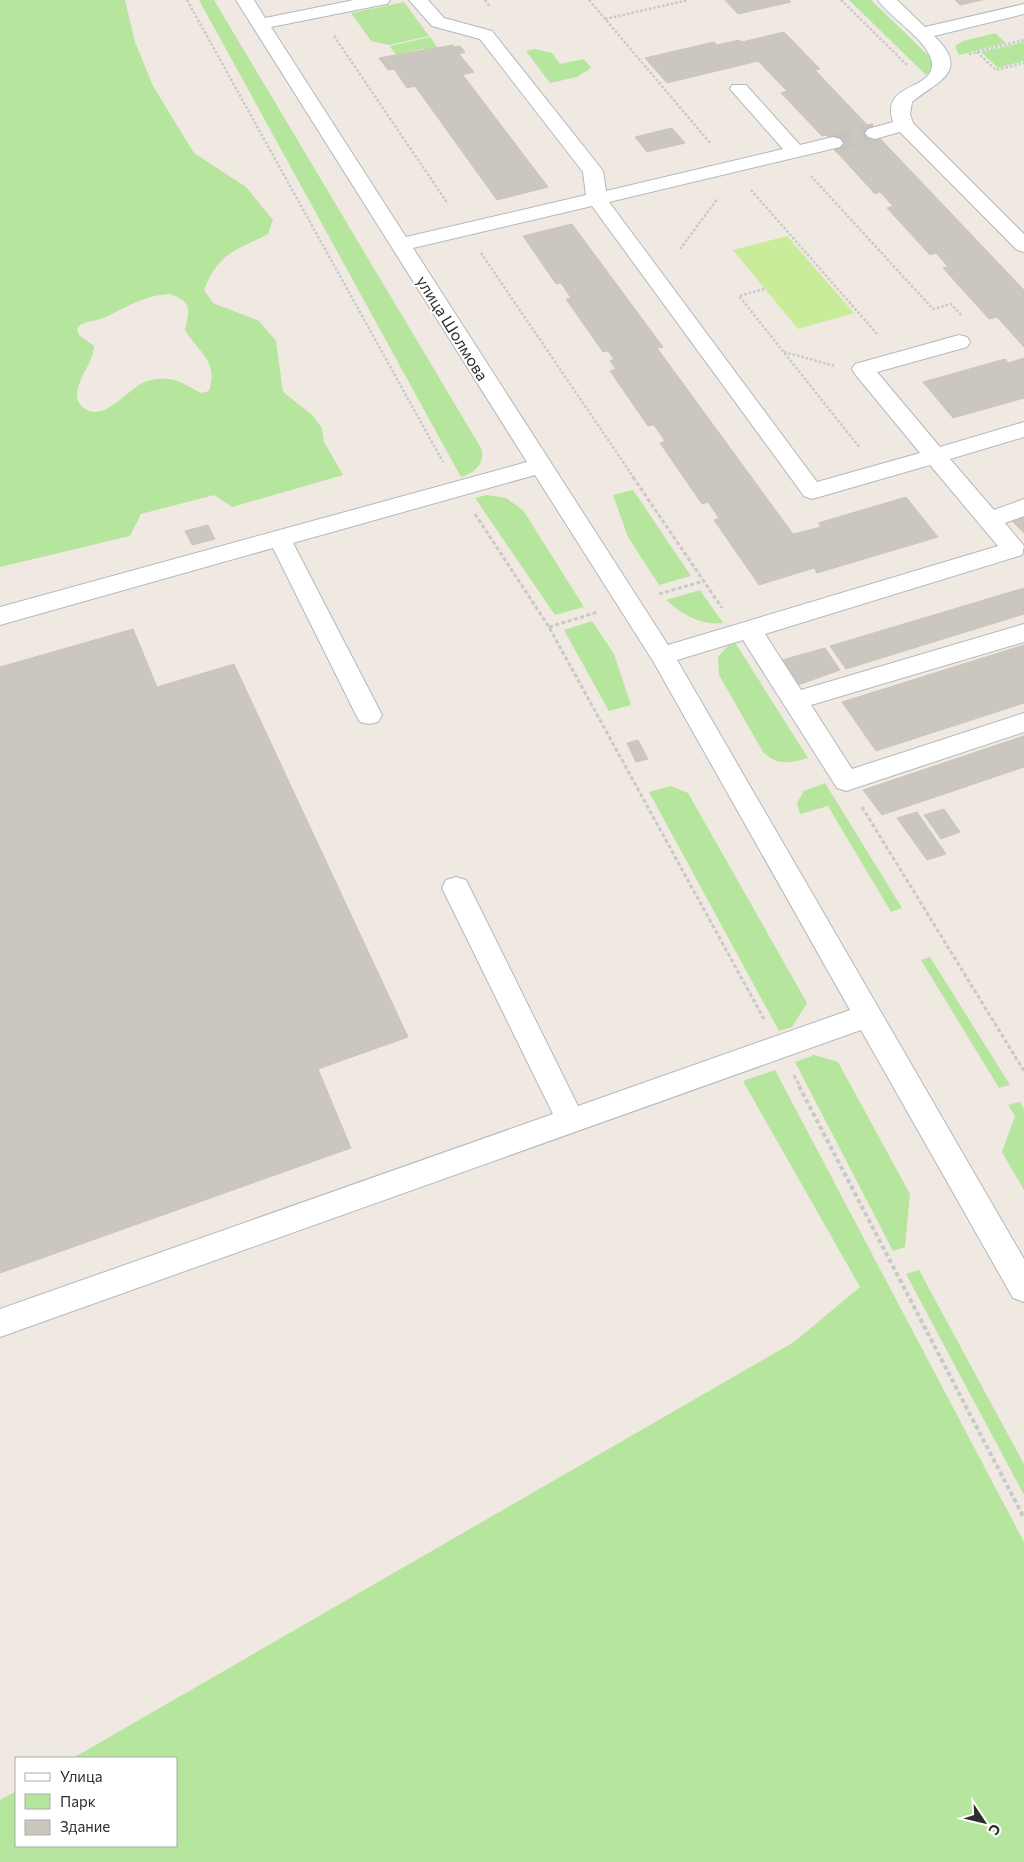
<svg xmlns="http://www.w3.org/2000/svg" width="1024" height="1862" viewBox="0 0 1024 1862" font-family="Commissioner,sans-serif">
  <rect width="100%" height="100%" fill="#efe9e1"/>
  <g fill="#b6e59e" fill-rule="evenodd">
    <path d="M0,0H125L135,42L153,86L194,153L246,187L273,220L268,234C235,251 218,253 204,290L213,303L259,321L276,341L283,392L311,414L322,428L324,442L343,475L232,507L214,495L141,514L130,536L0,567ZM170,294C192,302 190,309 185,330C198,352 219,361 209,391L201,393C181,383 175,376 151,380C130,383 108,423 85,409C81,406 77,401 77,396C77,378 93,364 94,346L79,335L77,329L80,325C89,320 100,321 110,315C129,305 147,295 170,294Z"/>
    <path d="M199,0H214L481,448C486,463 475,473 461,477Z"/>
    <path d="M849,0H871L928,55C933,63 934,70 926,75Z"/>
    <path d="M404,2L429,36L389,45L371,41L351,13Z"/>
    <path d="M995,33L1006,43L959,55L955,46L963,41Z"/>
    <path d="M430,37L438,48L425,51L423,49L396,55L390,46Z"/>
    <path d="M1024,42V61L998,68L981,52Z"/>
    <path d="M535,49L552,53L560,64L584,59L591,68L577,77L550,83L526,51Z"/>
    <path d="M633,490L691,576L659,585L628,537L613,495Z"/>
    <path d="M487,495L506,498L523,510L584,607L555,615L475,498Z"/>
    <path d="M700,590L723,623C702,626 681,614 666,600Z"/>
    <path d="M592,621L614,654L631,705L609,711L564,630Z"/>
    <path d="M736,643V644L808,758C790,763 777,766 763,752L719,675L718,657L728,646Z"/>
    <path d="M825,783L902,908L891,912L828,806L800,814L797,803L804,791Z"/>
    <path d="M671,786L688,793L807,1003L792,1027L779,1031L649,792Z"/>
    <path d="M930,957L1010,1085L999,1088L921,960Z"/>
    <path d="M814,1055L838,1062L910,1194L905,1247L893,1251L795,1062Z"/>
    <path d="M775,1070L1024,1542V1862H0V1800L16,1791V1846H176V1758H73L794,1342L860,1287L743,1081Z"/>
    <path d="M1020,1102L1024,1109V1190L1002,1152L1015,1116L1008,1105Z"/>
    <path d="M919,1270L1024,1464V1495L906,1274Z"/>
  </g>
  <path fill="#c9ec9a" d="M787,236L854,313L798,329L733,250Z"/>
  <g fill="#cbc7bf" stroke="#cbc5ba">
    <path d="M725,0H789L791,2L738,14Z"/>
    <path d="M955,0H982L960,5Z"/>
    <path d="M784,32L820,69L815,70L1024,290V347L997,317L989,319L943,268L948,267L936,253L930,255L887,208L893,206L880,192L875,194L834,149L838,148L826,135L822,136L781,93L787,91L758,61L667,83L645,58L714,42L717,45L739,40L742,42Z"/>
    <path d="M453,45L454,47L460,46L465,52L459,54L474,72L407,88L394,69L388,70L379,58Z"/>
    <path d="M463,75L548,187L497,200L415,86Z"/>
    <path d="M672,128L685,143L647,152L635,137Z"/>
    <path d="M572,224L663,347L657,348L793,534L821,527L818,523L906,497L938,537L817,573L814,568L759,585L714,520L719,518L708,502L702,504L660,443L665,441L654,425L648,426L610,371L616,369L610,361L614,359L608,351L603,352L566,299L571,298L561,283L556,284L523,236Z"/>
    <path d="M1024,358V398L953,418L923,382L1005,359L1008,363Z"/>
    <path d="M1024,514V533L1010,519Z"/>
    <path d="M208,525L215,539L192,545L185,531Z"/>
    <path d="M1024,588V614L846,669L830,646Z"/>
    <path d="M133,629L157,687L234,664L408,1037L318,1069L351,1148L0,1273V667Z"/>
    <path d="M1024,645V703L876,751L842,702Z"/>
    <path d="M825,648L840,670L798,685L782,660Z"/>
    <path d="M1024,736V767L882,815L863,790Z"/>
    <path d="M638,740L648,759L636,762L627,743Z"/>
    <path d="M944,809L960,832L941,839L924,815Z"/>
    <path d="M917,812L946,854L927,860L897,818Z"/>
  </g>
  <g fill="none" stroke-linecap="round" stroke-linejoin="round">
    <path stroke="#c8c4bd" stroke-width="20" stroke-dasharray="20 10" stroke-linecap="butt" d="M833,143L875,133"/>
    <g stroke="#b4b7c1" stroke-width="2">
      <g id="minor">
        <path d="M236,0H254L265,18L354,0H390L387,4L381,5L271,27L406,237L586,195L583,172L480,39L432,26L409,0H428L444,18L492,31L600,167L603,171L606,191L783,149L730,89L732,85H746L800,145L833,137L840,139L843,143L840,147L609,202L817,482L920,453L855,374L852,369L855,364L959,335L967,337L970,342L967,347L877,372L940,447L1024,422V437L950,459L994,510L1024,499V516L1005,523L1024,546L1022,555L765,634L801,690L1024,624V642L811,705L852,769L1024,713V732L846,791L837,788L743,640L677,660L1024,1259V1302L1013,1298L861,1030L0,1337V1309L553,1114L442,888L446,880L456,877L466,880L578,1106L850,1010L653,661L535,475L293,543L382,715L378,722L369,724L360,722L356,715L273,548L0,625V607L527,462ZM592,206L804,496L812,499L930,465L998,546L668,645L413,248Z"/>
        <path d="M878,0H897L925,27L1024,4V14L934,36C972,72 936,82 912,102L910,114L913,123L1024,234V252L1017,250L900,132L875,139L868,137L865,133L868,129L893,122C880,82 933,91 932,64C931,42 890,18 878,0Z"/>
      </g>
    </g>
    <g stroke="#c9c9c9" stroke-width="2.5" stroke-dasharray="2.5 2" stroke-linecap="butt">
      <path d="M187,0L443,462"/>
      <path d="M485,0L490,7"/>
      <path d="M589,0L711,144"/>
      <path d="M841,0L907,65"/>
      <path d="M605,19L689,0"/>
      <path d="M334,36L448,204"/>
      <path d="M977,52L996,70L1024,63"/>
      <path d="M969,54L1024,40"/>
      <path d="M811,176L933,309L951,304L961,315"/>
      <path d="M751,190L879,336"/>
      <path d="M680,249L718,198"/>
      <path d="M481,253L634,478"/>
      <path d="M764,289L739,296L860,448"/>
      <path d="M784,352L835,366"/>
    </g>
    <g stroke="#c9c9c9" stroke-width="3" stroke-dasharray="4 2.5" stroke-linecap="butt">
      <path d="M633,477L722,608"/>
      <path d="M475,514L549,627L764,1019"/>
      <path d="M659,594L704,581"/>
      <path d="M549,627L598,612"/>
      <path d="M862,807L1024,1071"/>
      <path d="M794,1075L800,1087"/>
    </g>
    <path stroke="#c9c9c9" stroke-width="4" stroke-dasharray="4.5 3" stroke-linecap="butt" d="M799,1086L1024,1518"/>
    <use href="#minor" fill="#fff" fill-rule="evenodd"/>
  </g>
  <g text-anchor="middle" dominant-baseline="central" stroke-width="4" stroke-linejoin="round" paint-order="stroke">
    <g font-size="16" fill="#2e2e2e" stroke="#fff">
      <text transform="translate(453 328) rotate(58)">улица Шолмова</text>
    </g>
  </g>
  <rect x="15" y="1757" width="162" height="90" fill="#ffffff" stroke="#ababab"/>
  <rect x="25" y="1773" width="25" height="8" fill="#ffffff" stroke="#ababab"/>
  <text x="60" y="1782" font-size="15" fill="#2e2e2e">Улица</text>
  <rect x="25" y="1794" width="25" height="15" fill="#b6e59e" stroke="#ababab"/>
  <text x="60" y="1807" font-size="15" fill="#2e2e2e">Парк</text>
  <rect x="25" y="1820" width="25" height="15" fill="#cbc7bf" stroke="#ababab"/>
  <text x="60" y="1832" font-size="15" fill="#2e2e2e">Здание</text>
  <g transform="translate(984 1822) rotate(125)" stroke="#ffffff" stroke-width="4" paint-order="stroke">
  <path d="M0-4L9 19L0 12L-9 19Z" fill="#2e2e2e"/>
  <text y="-8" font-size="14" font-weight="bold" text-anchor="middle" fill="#2e2e2e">С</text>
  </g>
</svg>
